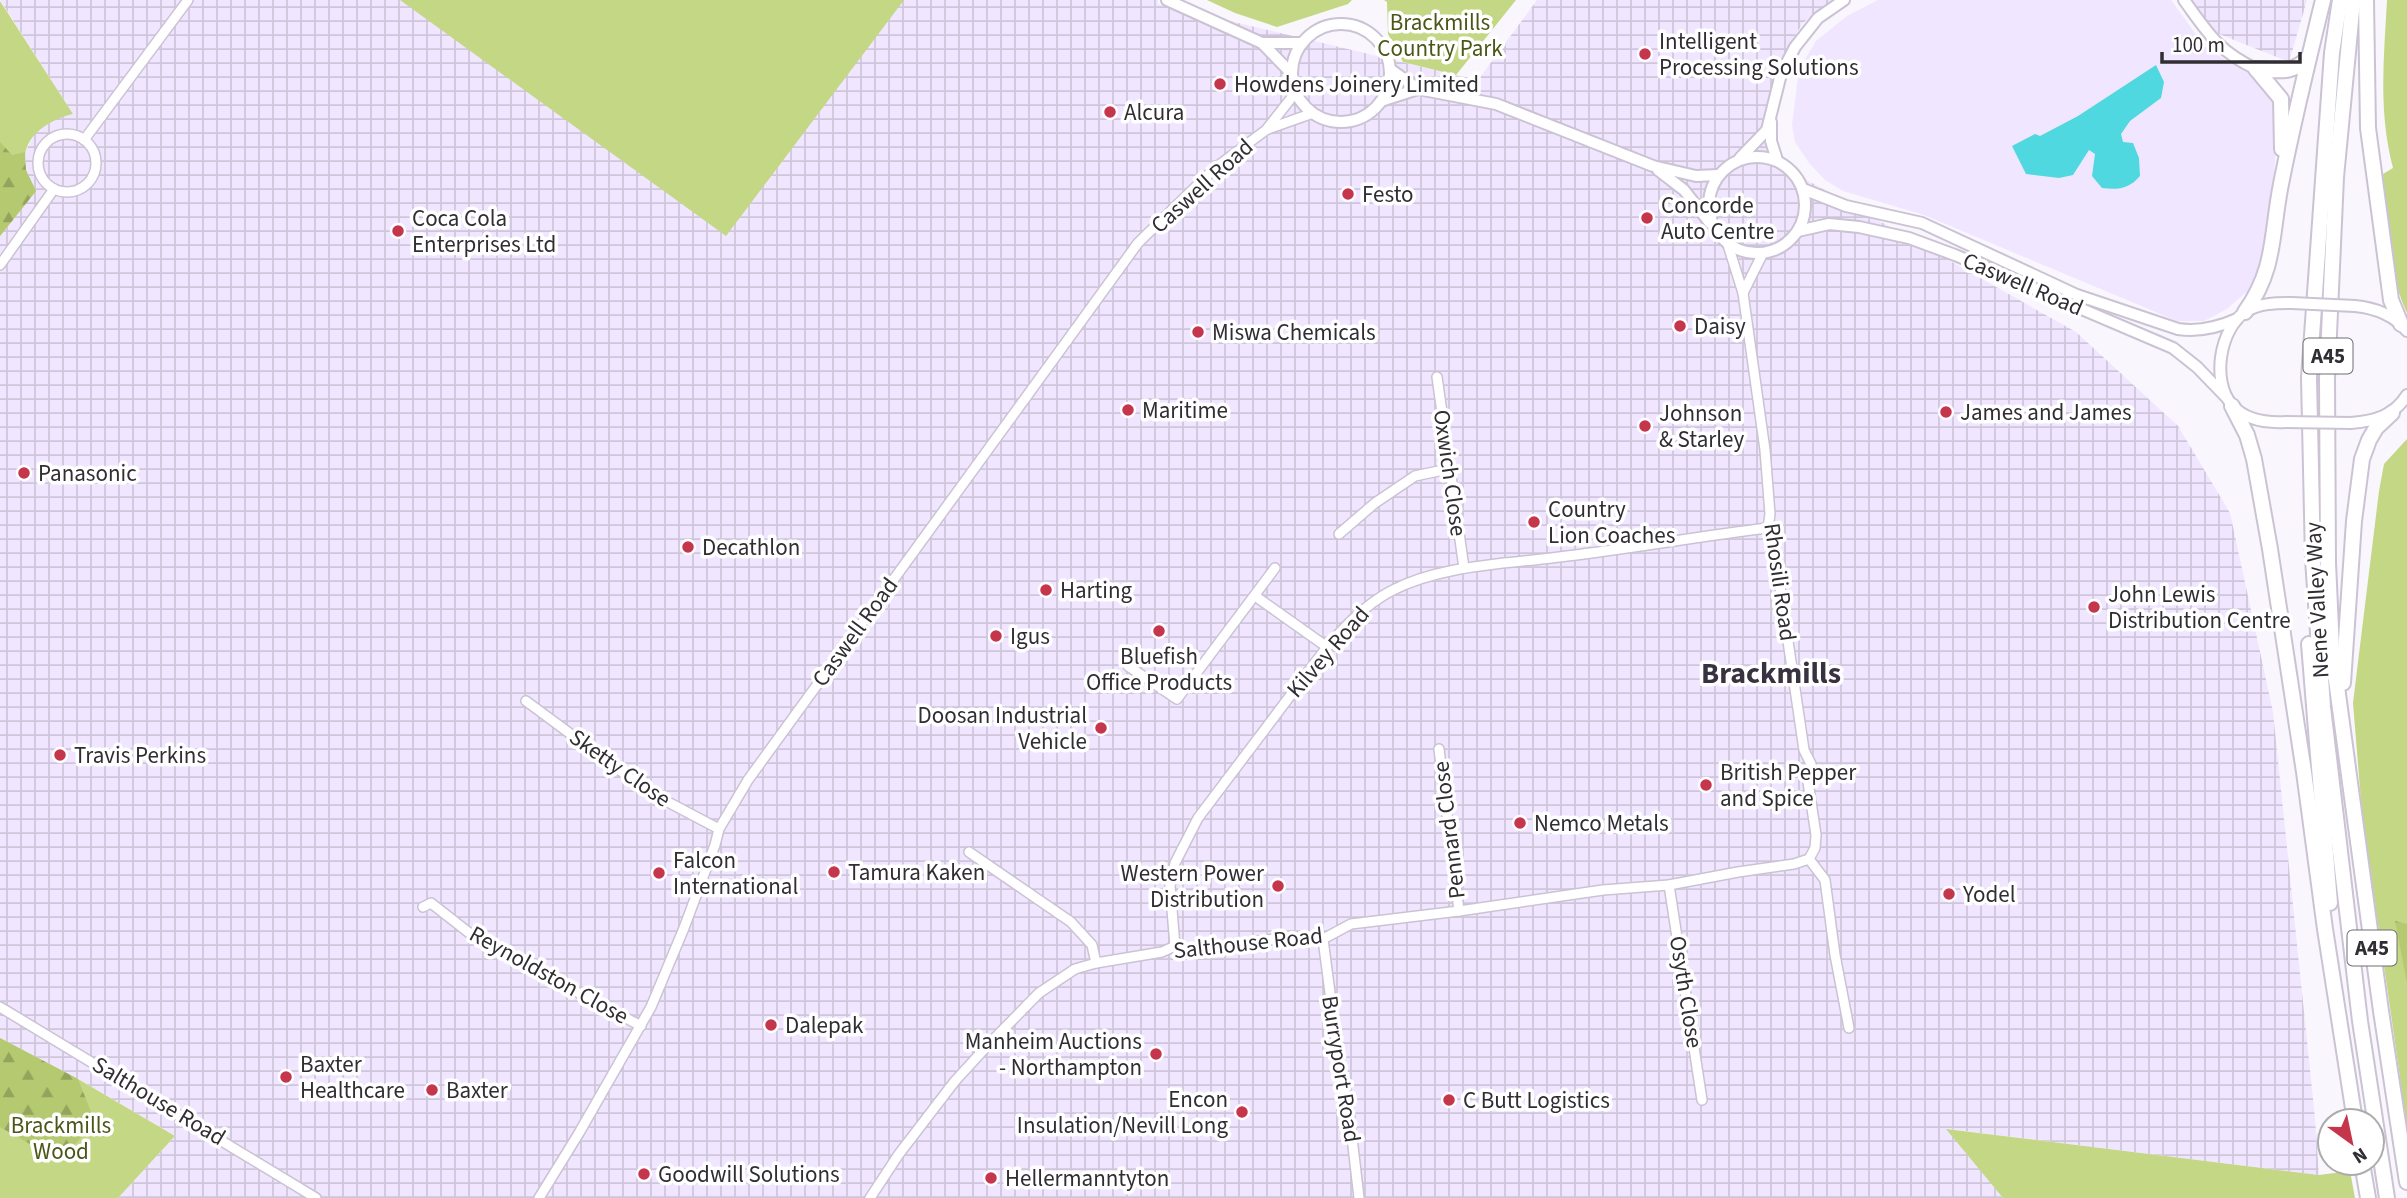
<svg xmlns="http://www.w3.org/2000/svg" width="2407" height="1198" viewBox="0 0 2407 1198" font-family="'Source Sans 3',sans-serif">
  <defs>
    <pattern id="industrial-grid" width="8" height="8" patternUnits="userSpaceOnUse" patternTransform="scale(1.75)"><rect width="8" height="8" fill="#f1e6ff"/><path d="M0 4h8M4 0v8" fill="none" stroke="#cfc6db"/></pattern>
    <pattern id="forest-firs" width="22" height="20" patternUnits="userSpaceOnUse" patternTransform="scale(1.75)"><rect width="22" height="20" fill="#b5c971"/><path d="M5 1l3.5 6h-7zM16 11l3.5 6h-7z" fill="#94a45d"/></pattern>
  </defs>
  <rect width="100%" height="100%" fill="#f9f6fd"/>
  <path fill="#f1e6ff" d="M1878,0H2171L2206,48L2253,76L2274,97L2279,117L2267,249L2252,287L2227,309L2204,321H2177L1924,215L1843,191L1825,180L1809,163L1795,142L1792,125L1799,69L1816,41L1847,16Z"/>
  <g fill="url(#industrial-grid)">
    <path d="M0,0H1158V4L1478,80L1537,0H1832L1803,23L1781,58L1759,135L1782,166L2076,332L2178,426L2230,513L2273,712L2315,1118L2319,1175L1948,1129L2003,1198H118L175,1136L78,1079L0,1038V236L35,191L26,170L25,152L35,133L54,118L73,114Z"/>
    <path d="M2191,0H2307L2289,62L2214,32Z"/>
  </g>
  <g fill="#c3d784">
    <path d="M400,0H904L726,236Z"/>
    <path d="M1207,0H1352L1348,4L1277,27L1235,13Z"/>
    <path d="M1384,0H1516L1456,75L1403,62L1388,34L1387,2Z"/>
    <path d="M2387,0H2407V313C2388,273 2385,218 2383,174L2393,168C2378,110 2384,58 2387,0Z"/>
    <path d="M0,1L73,114C47,120 18,139 26,170C28,177 33,184 36,191L0,236Z"/>
    <path d="M2407,439V1143L2399,1070L2362,813L2353,703L2379,491L2384,464Z"/>
    <path d="M0,1038L78,1079L175,1136L118,1198H0Z"/>
    <path d="M1946,1129L2319,1175L2350,1171L2355,1198H2003Z"/>
  </g>
  <g fill="url(#forest-firs)">
    <path d="M0,142L12,155L25,152L26,170L36,191L0,236Z"/>
    <path d="M2395,921L2407,924V983Z"/>
    <path d="M0,1038L78,1079L95,1122L60,1161L0,1127Z"/>
  </g>
  <path fill="#4fd8df" d="M2156,65L2164,82L2161,98L2130,121L2121,134L2123,142L2133,143L2139,158L2140,176C2129,189 2118,190 2102,188L2092,176L2095,154L2089,150L2073,175L2059,178L2026,174L2012,146L2035,134L2040,136L2078,116Z"/>
  <g fill="none" stroke-linecap="round" stroke-linejoin="round">
    <g stroke="#cbc3d4" stroke-width="12">
      <g id="minor">
        <path d="M1268,129L1313,113"/>
        <circle cx="67" cy="163" r="29"/>
        <path d="M84,140L188,0"/>
        <path d="M1728,245L1743,293L1765,450L1770,514L1768,528L1774,546L1804,750L1811,764L1808,782L1816,835L1815,848L1809,859L1825,880L1835,955L1849,1028"/>
        <path d="M0,265L54,189"/>
        <path d="M1743,293L1763,253"/>
        <path d="M1437,377L1464,568"/>
        <path d="M1339,534L1375,503L1415,476L1448,469"/>
        <path d="M1255,596L1327,647"/>
        <path d="M1128,666L1177,699L1275,568"/>
        <path d="M526,701L649,792L719,829"/>
        <path d="M1439,749L1459,911"/>
        <path d="M969,852L1071,922L1092,945L1096,963"/>
        <path d="M1669,885L1702,1100"/>
        <path d="M423,907L431,903L477,939L641,1026"/>
        <path d="M1323,939L1342,1085L1348,1103L1359,1198"/>
        <path d="M1175,946L1170,886L1175,863L1198,818L1327,647C1346,625 1365,605 1391,591C1442,564 1510,564 1567,556C1634,548 1701,536 1768,528"/>
        <path d="M0,1007L316,1198"/>
        <path d="M539,1198L579,1133L651,1007L684,928L715,845L719,829L748,780L1138,243L1215,168L1266,130L1296,92"/>
        <path d="M870,1198L899,1154L955,1081L988,1045L1039,993L1075,969L1096,963L1162,952L1175,946L1193,950L1289,937L1323,939L1351,924L1459,911L1603,890L1669,885L1738,872L1794,864L1809,859"/>
      </g>
    </g>
    <g stroke="#cbc3d4" stroke-width="14">
      <g id="tertiary">
        <path d="M1167,0L1262,43L1292,74"/>
        <path d="M2184,0C2208,33 2218,51 2256,69"/>
        <circle cx="1341" cy="73" r="49"/>
        <path d="M1262,43H1302"/>
        <path d="M1390,69L1418,89L1496,104L1653,166L1696,176L1718,175"/>
        <path d="M1381,101L1418,89"/>
        <path d="M1771,122V141L1777,160"/>
        <circle cx="1757" cy="205" r="48"/>
        <path d="M1740,158L1767,130L1781,74L1795,47L1818,18L1844,0"/>
        <path d="M1658,170L1684,190L1710,223"/>
        <path d="M1803,189L1846,206L1922,223L2077,295L2178,329C2199,332 2217,328 2237,319"/>
        <path d="M1798,231L1829,224L1859,227L1909,238L1955,255L2173,348L2197,367L2227,398"/>
        <path d="M2355,306C2375,308 2394,315 2407,331"/>
        <path d="M2286,422C2267,423 2245,420 2232,405C2211,381 2220,329 2245,312C2259,303 2276,303 2292,303"/>
        <path d="M2351,423C2375,421 2394,416 2407,395"/>
      </g>
    </g>
    <g stroke="#cbc3d4" stroke-width="18">
      <g id="trunk">
        <path d="M2340,0L2332,53L2309,378L2313,559L2323,707L2360,1021L2387,1198"/>
        <path d="M2353,0L2336,177L2327,379L2328,563L2332,650L2381,1011L2407,1182"/>
        <path d="M2366,0L2368,128L2391,300L2401,324"/>
        <path d="M2256,69L2281,99L2282,149"/>
        <path d="M2256,69C2279,70 2292,75 2309,57"/>
        <path d="M2245,312C2276,269 2271,234 2281,184C2293,123 2308,61 2323,0"/>
        <path d="M2232,406L2247,435L2254,459L2270,549L2304,772L2325,929L2355,1121"/>
        <path d="M2309,644L2330,903"/>
        <path d="M2343,683L2354,521L2362,459L2369,440L2376,428L2392,413"/>
        <path d="M2362,1163L2368,1198"/>
      </g>
    </g>
    <use href="#minor" stroke="#fff" stroke-width="9"/>
    <use href="#tertiary" stroke="#fff" stroke-width="10"/>
    <use href="#trunk" stroke="#fff" stroke-width="14"/>
    <g stroke="#cbc3d4" stroke-width="14" stroke-linecap="butt">
      <g id="tertiary-bridge">
        <path d="M2292,303L2355,306"/>
        <path d="M2286,422L2351,423"/>
      </g>
    </g>
    <use href="#tertiary-bridge" stroke="#fff" stroke-width="10"/>
  </g>
  <g fill="#c5354c" stroke="#fff" stroke-width="2.5">
    <circle cx="1645" cy="54" r="7"/>
    <circle cx="1220" cy="84" r="7"/>
    <circle cx="1110" cy="112" r="7"/>
    <circle cx="1348" cy="194" r="7"/>
    <circle cx="1647" cy="218" r="7"/>
    <circle cx="398" cy="231" r="7"/>
    <circle cx="1680" cy="326" r="7"/>
    <circle cx="1198" cy="332" r="7"/>
    <circle cx="1128" cy="410" r="7"/>
    <circle cx="1946" cy="412" r="7"/>
    <circle cx="1645" cy="426" r="7"/>
    <circle cx="24" cy="473" r="7"/>
    <circle cx="1534" cy="522" r="7"/>
    <circle cx="688" cy="547" r="7"/>
    <circle cx="1046" cy="590" r="7"/>
    <circle cx="2094" cy="607" r="7"/>
    <circle cx="1159" cy="631" r="7"/>
    <circle cx="996" cy="636" r="7"/>
    <circle cx="1101" cy="728" r="7"/>
    <circle cx="60" cy="755" r="7"/>
    <circle cx="1706" cy="785" r="7"/>
    <circle cx="1520" cy="823" r="7"/>
    <circle cx="834" cy="872" r="7"/>
    <circle cx="659" cy="873" r="7"/>
    <circle cx="1278" cy="886" r="7"/>
    <circle cx="1949" cy="894" r="7"/>
    <circle cx="771" cy="1025" r="7"/>
    <circle cx="1156" cy="1054" r="7"/>
    <circle cx="286" cy="1077" r="7"/>
    <circle cx="432" cy="1090" r="7"/>
    <circle cx="1449" cy="1100" r="7"/>
    <circle cx="1242" cy="1112" r="7"/>
    <circle cx="644" cy="1174" r="7"/>
    <circle cx="991" cy="1178" r="7"/>
  </g>
  <g text-anchor="middle" dominant-baseline="central" stroke-width="7" stroke-linejoin="round" paint-order="stroke">
    <g fill="#fff" stroke="#6e6c70" stroke-width="2">
      <rect x="2303.5" y="338.5" width="49" height="35" rx="5"/>
      <rect x="2347.5" y="930.5" width="49" height="35" rx="5"/>
    </g>
    <g font-size="21" font-weight="bold" fill="#302d33">
      <text x="2328" y="356">A45</text>
      <text x="2372" y="948">A45</text>
    </g>
    <g font-size="23" fill="#4b5717" stroke="#fff">
      <text x="1440" y="22">Brackmills<tspan x="1440" dy="26">Country Park</tspan></text>
      <text x="61" y="1125">Brackmills<tspan x="61" dy="26">Wood</tspan></text>
    </g>
    <g font-size="23" fill="#302d33" stroke="#fff" text-anchor="start">
      <text x="1659" y="41">Intelligent<tspan x="1659" dy="26">Processing Solutions</tspan></text>
      <text x="1234" y="84">Howdens Joinery Limited</text>
      <text x="1124" y="112">Alcura</text>
      <text x="1362" y="194">Festo</text>
      <text x="1661" y="205">Concorde<tspan x="1661" dy="26">Auto Centre</tspan></text>
      <text x="412" y="218">Coca Cola<tspan x="412" dy="26">Enterprises Ltd</tspan></text>
      <text x="1694" y="326">Daisy</text>
      <text x="1212" y="332">Miswa Chemicals</text>
      <text x="1142" y="410">Maritime</text>
      <text x="1960" y="412">James and James</text>
      <text x="1659" y="413">Johnson<tspan x="1659" dy="26">&amp; Starley</tspan></text>
      <text x="38" y="473">Panasonic</text>
      <text x="1548" y="509">Country<tspan x="1548" dy="26">Lion Coaches</tspan></text>
      <text x="702" y="547">Decathlon</text>
      <text x="1060" y="590">Harting</text>
      <text x="2108" y="594">John Lewis<tspan x="2108" dy="26">Distribution Centre</tspan></text>
      <text x="1010" y="636">Igus</text>
      <text x="1159" y="656" text-anchor="middle">Bluefish<tspan x="1159" dy="26">Office Products</tspan></text>
      <text x="1087" y="715" text-anchor="end">Doosan Industrial<tspan x="1087" dy="26">Vehicle</tspan></text>
      <text x="74" y="755">Travis Perkins</text>
      <text x="1720" y="772">British Pepper<tspan x="1720" dy="26">and Spice</tspan></text>
      <text x="1534" y="823">Nemco Metals</text>
      <text x="673" y="860">Falcon<tspan x="673" dy="26">International</tspan></text>
      <text x="848" y="872">Tamura Kaken</text>
      <text x="1264" y="873" text-anchor="end">Western Power<tspan x="1264" dy="26">Distribution</tspan></text>
      <text x="1963" y="894">Yodel</text>
      <text x="785" y="1025">Dalepak</text>
      <text x="1142" y="1041" text-anchor="end">Manheim Auctions<tspan x="1142" dy="26">- Northampton</tspan></text>
      <text x="300" y="1064">Baxter<tspan x="300" dy="26">Healthcare</tspan></text>
      <text x="446" y="1090">Baxter</text>
      <text x="1228" y="1099" text-anchor="end">Encon<tspan x="1228" dy="26">Insulation/Nevill Long</tspan></text>
      <text x="1463" y="1100">C Butt Logistics</text>
      <text x="658" y="1174">Goodwill Solutions</text>
      <text x="1005" y="1178">Hellermanntyton</text>
    </g>
    <g font-size="23" fill="#302d33" stroke="#fff">
      <text transform="translate(1202 186) rotate(-42)">Caswell Road</text>
      <text transform="translate(2023 284) rotate(23)">Caswell Road</text>
      <text transform="translate(1450 473) rotate(82)">Oxwich Close</text>
      <text transform="translate(1780 582) rotate(82)">Rhosili Road</text>
      <text transform="translate(2317 600) rotate(-93)">Nene Valley Way</text>
      <text transform="translate(855 632) rotate(-54)">Caswell Road</text>
      <text transform="translate(1328 652) rotate(-49)">Kilvey Road</text>
      <text transform="translate(620 768) rotate(35)">Sketty Close</text>
      <text transform="translate(1449 830) rotate(-97)">Pennard Close</text>
      <text transform="translate(1248 943) rotate(-6)">Salthouse Road</text>
      <text transform="translate(549 975) rotate(29)">Reynoldston Close</text>
      <text transform="translate(1686 992) rotate(81)">Osyth Close</text>
      <text transform="translate(1341 1069) rotate(81)">Burryport Road</text>
      <text transform="translate(159 1101) rotate(31)">Salthouse Road</text>
    </g>
    <g font-size="30" font-weight="bold" fill="#38313f" stroke="#fff">
      <text x="1771" y="673">Brackmills</text>
    </g>
  </g>
  <g transform="translate(2351 1142) rotate(147)"><circle r="33" fill="#ffffff" stroke="#acabad" stroke-width="2"/>
  <path d="M0-5L12 26L0 18L-12 26Z" fill="#c5354c"/>
  <text y="-10" font-size="19" font-weight="bold" text-anchor="middle" fill="#302d33">N</text>
  </g>
  <path d="M2162 52v10h138v-10" fill="none" stroke="#302d33" stroke-width="3.5"/>
  <text x="2172" y="52" font-size="21" fill="#302d33" stroke="#ffffff" stroke-width="5" paint-order="stroke">100 m</text>
</svg>
